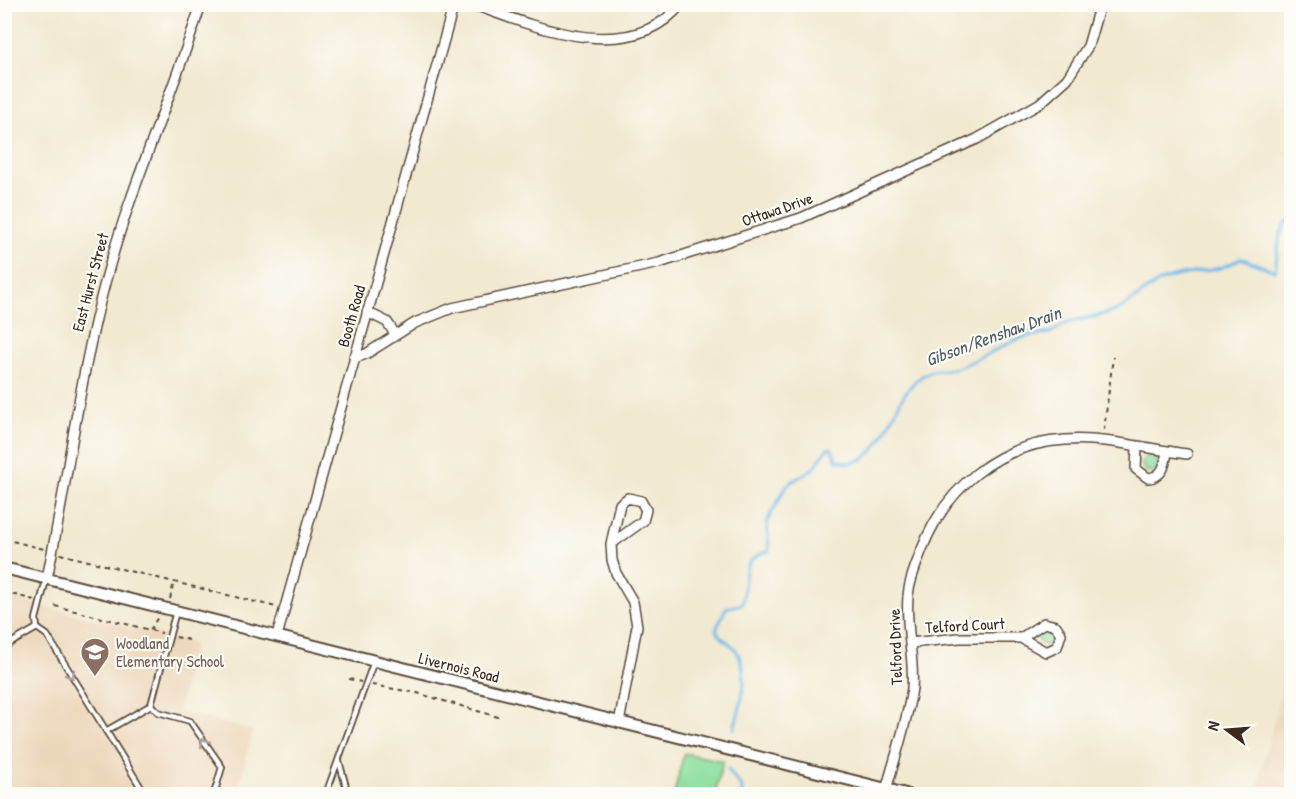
<svg xmlns="http://www.w3.org/2000/svg" width="1296" height="799" viewBox="0 0 1296 799" font-family="'Patrick Hand',sans-serif">
  <rect width="100%" height="100%" fill="#fdfcf7"/>
  <filter id="ink" filterUnits="userSpaceOnUse"><feTurbulence type="fractalNoise" baseFrequency=".0167" numOctaves="2"/><feDisplacementMap in="SourceGraphic" scale="12" xChannelSelector="R" yChannelSelector="G"/><feConvolveMatrix kernelMatrix="1 2 1 2 8 2 1 2 1" color-interpolation-filters="sRGB"/></filter>
  <filter id="wash" filterUnits="userSpaceOnUse"><feTurbulence type="fractalNoise" baseFrequency=".008" numOctaves="4" result="noise"/><feDisplacementMap in="SourceGraphic" scale="24" xChannelSelector="R" yChannelSelector="G"/><feGaussianBlur stdDeviation="1.35" result="paint"/><feColorMatrix in="noise" values="0 0 0 0 0 0 0 0 0 0 0 0 0 0 0 0 0 1.4 0 .05"/><feComposite in="paint" operator="in"/></filter>
  <g filter="url(#wash)">
    <rect width="100%" height="100%" fill="#f1e9d0"/>
    <g fill="#edd7ba">
      <path d="M5,597L194,643L178,711L253,731L237,794H5Z"/>
      <path d="M1291,656V794H1255Z"/>
    </g>
    <g fill="#8fe0a0" stroke="#65855f" stroke-width="1.5">
      <circle cx="1150" cy="464" r="8"/>
      <circle cx="1046" cy="637" r="8"/>
      <path d="M684,753L723,761L715,794H674Z"/>
    </g>
    <g fill="none" stroke-linecap="round" stroke-linejoin="round">
      <g stroke="#70bae9" stroke-width="3">
        <path d="M734,729C741,704 751,674 736,650C730,641 720,640 716,630L726,608L742,604C748,581 737,559 769,551L767,521L787,485L814,468L827,449L831,448L837,460L849,463C889,459 890,396 922,376C938,366 939,372 952,369C975,363 997,348 1018,339C1029,334 1039,336 1049,333C1056,331 1061,325 1069,322C1085,318 1102,316 1117,310C1133,304 1148,285 1166,279C1190,270 1220,274 1240,258L1275,271L1280,235L1286,223L1292,221"/>
        <path d="M728,769L742,788V794"/>
      </g>
    </g>
  </g>
  <g filter="url(#ink)">
    <g fill="none" stroke-linecap="round" stroke-linejoin="round">
      <g stroke="#564739" stroke-width="8">
        <g id="service">
          <path d="M176,611L151,705L158,712L190,721L222,767L214,794"/>
          <path d="M37,628L47,635L145,794"/>
          <path d="M4,647L37,628L36,619L46,580"/>
          <path d="M106,731L151,705"/>
          <path d="M339,761L348,794"/>
          <path d="M326,794L374,661"/>
        </g>
      </g>
      <g stroke="#564739" stroke-width="12">
        <g id="minor">
          <path d="M472,4C534,27 631,67 681,4"/>
          <path d="M367,312L387,322L395,334"/>
          <path d="M354,358L366,354L415,323L452,308L659,263L801,218L977,139L1039,104L1067,79L1088,46L1100,4"/>
          <path d="M1137,448L1136,469L1148,478C1163,477 1165,465 1167,452"/>
          <path d="M611,544L643,521L646,510L641,501L628,498L620,504L611,544L612,560L616,573L633,602L637,626L619,723"/>
          <path d="M47,578C68,479 79,378 106,279C131,185 172,97 201,4"/>
          <path d="M277,636L454,4"/>
          <path d="M910,643L959,638H1021L1046,652L1057,647L1061,634L1056,626L1044,623L1021,638"/>
          <path d="M885,794C894,760 907,724 912,688C915,658 905,628 908,597C909,581 916,565 922,549C946,488 997,444 1065,440C1105,437 1148,449 1187,454"/>
        </g>
      </g>
      <g stroke="#564739" stroke-width="14">
        <path id="tertiary" d="M4,568L906,794"/>
      </g>
      <g stroke="#564739" stroke-width="2" stroke-dasharray="4.5 4.5" stroke-linecap="butt">
        <path d="M1104,430L1113,357"/>
        <path d="M4,539L44,549"/>
        <path d="M60,554L276,607"/>
        <path d="M4,592L34,600"/>
        <path d="M170,599L174,582"/>
        <path d="M55,606L162,633"/>
        <path d="M150,630L158,617"/>
        <path d="M176,637L189,640"/>
        <path d="M349,679L361,682"/>
        <path d="M372,685L417,693L498,717"/>
      </g>
      <use href="#service" stroke="#fff" stroke-width="4.5"/>
      <use href="#minor" stroke="#fff" stroke-width="9"/>
      <use href="#tertiary" stroke="#fff" stroke-width="10"/>
    </g>
    <defs><path id="oneway-chevron" d="M-2-3.5L2.5 0L-2 3.5" fill="none" stroke-width="1.6" stroke-linecap="round" stroke-linejoin="round" transform="scale(1.5)"/></defs>
    <g stroke="#a79f9a">
      <use href="#oneway-chevron" transform="translate(71 675) rotate(58)"/>
      <use href="#oneway-chevron" transform="translate(204 742) rotate(-124)"/>
    </g>
  </g>
  <defs>
    <g id="school-pin" transform="scale(1.5)"><path d="M0 17L-7.5 6A9.5 9.5 0 1 1 7.5 6Z" fill="#8d6e63" stroke="#fdfcf7"/><path d="M0-5L7-2L0 1L-7-2ZM-4 1L0 2.5L4 1V4Q0 6-4 4Z" fill="#fff"/></g>
  </defs>
  <g fill-rule="evenodd">
    <use href="#school-pin" x="95" y="652"/>
  </g>
  <g text-anchor="middle" dominant-baseline="central" stroke-width="4.5" stroke-linejoin="round" paint-order="stroke">
    <g font-size="16" fill="#3b2a1e" stroke="#fdfcf7">
      <text transform="translate(777 209) rotate(-19)">Ottawa Drive</text>
      <text transform="translate(90 282) rotate(-75)">East Hurst Street</text>
      <text transform="translate(351 316) rotate(-74)">Booth Road</text>
      <text transform="translate(965 625) rotate(-3)">Telford Court</text>
      <text transform="translate(895 647) rotate(-92)">Telford Drive</text>
      <text transform="translate(459 667) rotate(14)">Livernois Road</text>
    </g>
    <g font-size="16" fill="#785e54" stroke="#fdfcf7" text-anchor="start">
      <text x="116" y="643">Woodland<tspan x="116" dy="18">Elementary School</tspan></text>
    </g>
    <g font-size="18" font-style="italic" fill="#4e5c65" stroke="#fdfcf7">
      <text transform="translate(993 336) rotate(-20)">Gibson/Renshaw Drain</text>
    </g>
  </g>
  <rect width="1296" height="799" fill="none" stroke="#fdfcf7" stroke-width="24"/>
  <g transform="translate(1227 730) rotate(286)" stroke="#fdfcf7" stroke-width="4.5" paint-order="stroke">
  <path d="M0-4.5L10 22L0 15L-10 22Z" fill="#3b2a1e"/>
  <text y="-9" font-size="16" font-weight="bold" text-anchor="middle" fill="#3b2a1e">N</text>
  </g>
</svg>
